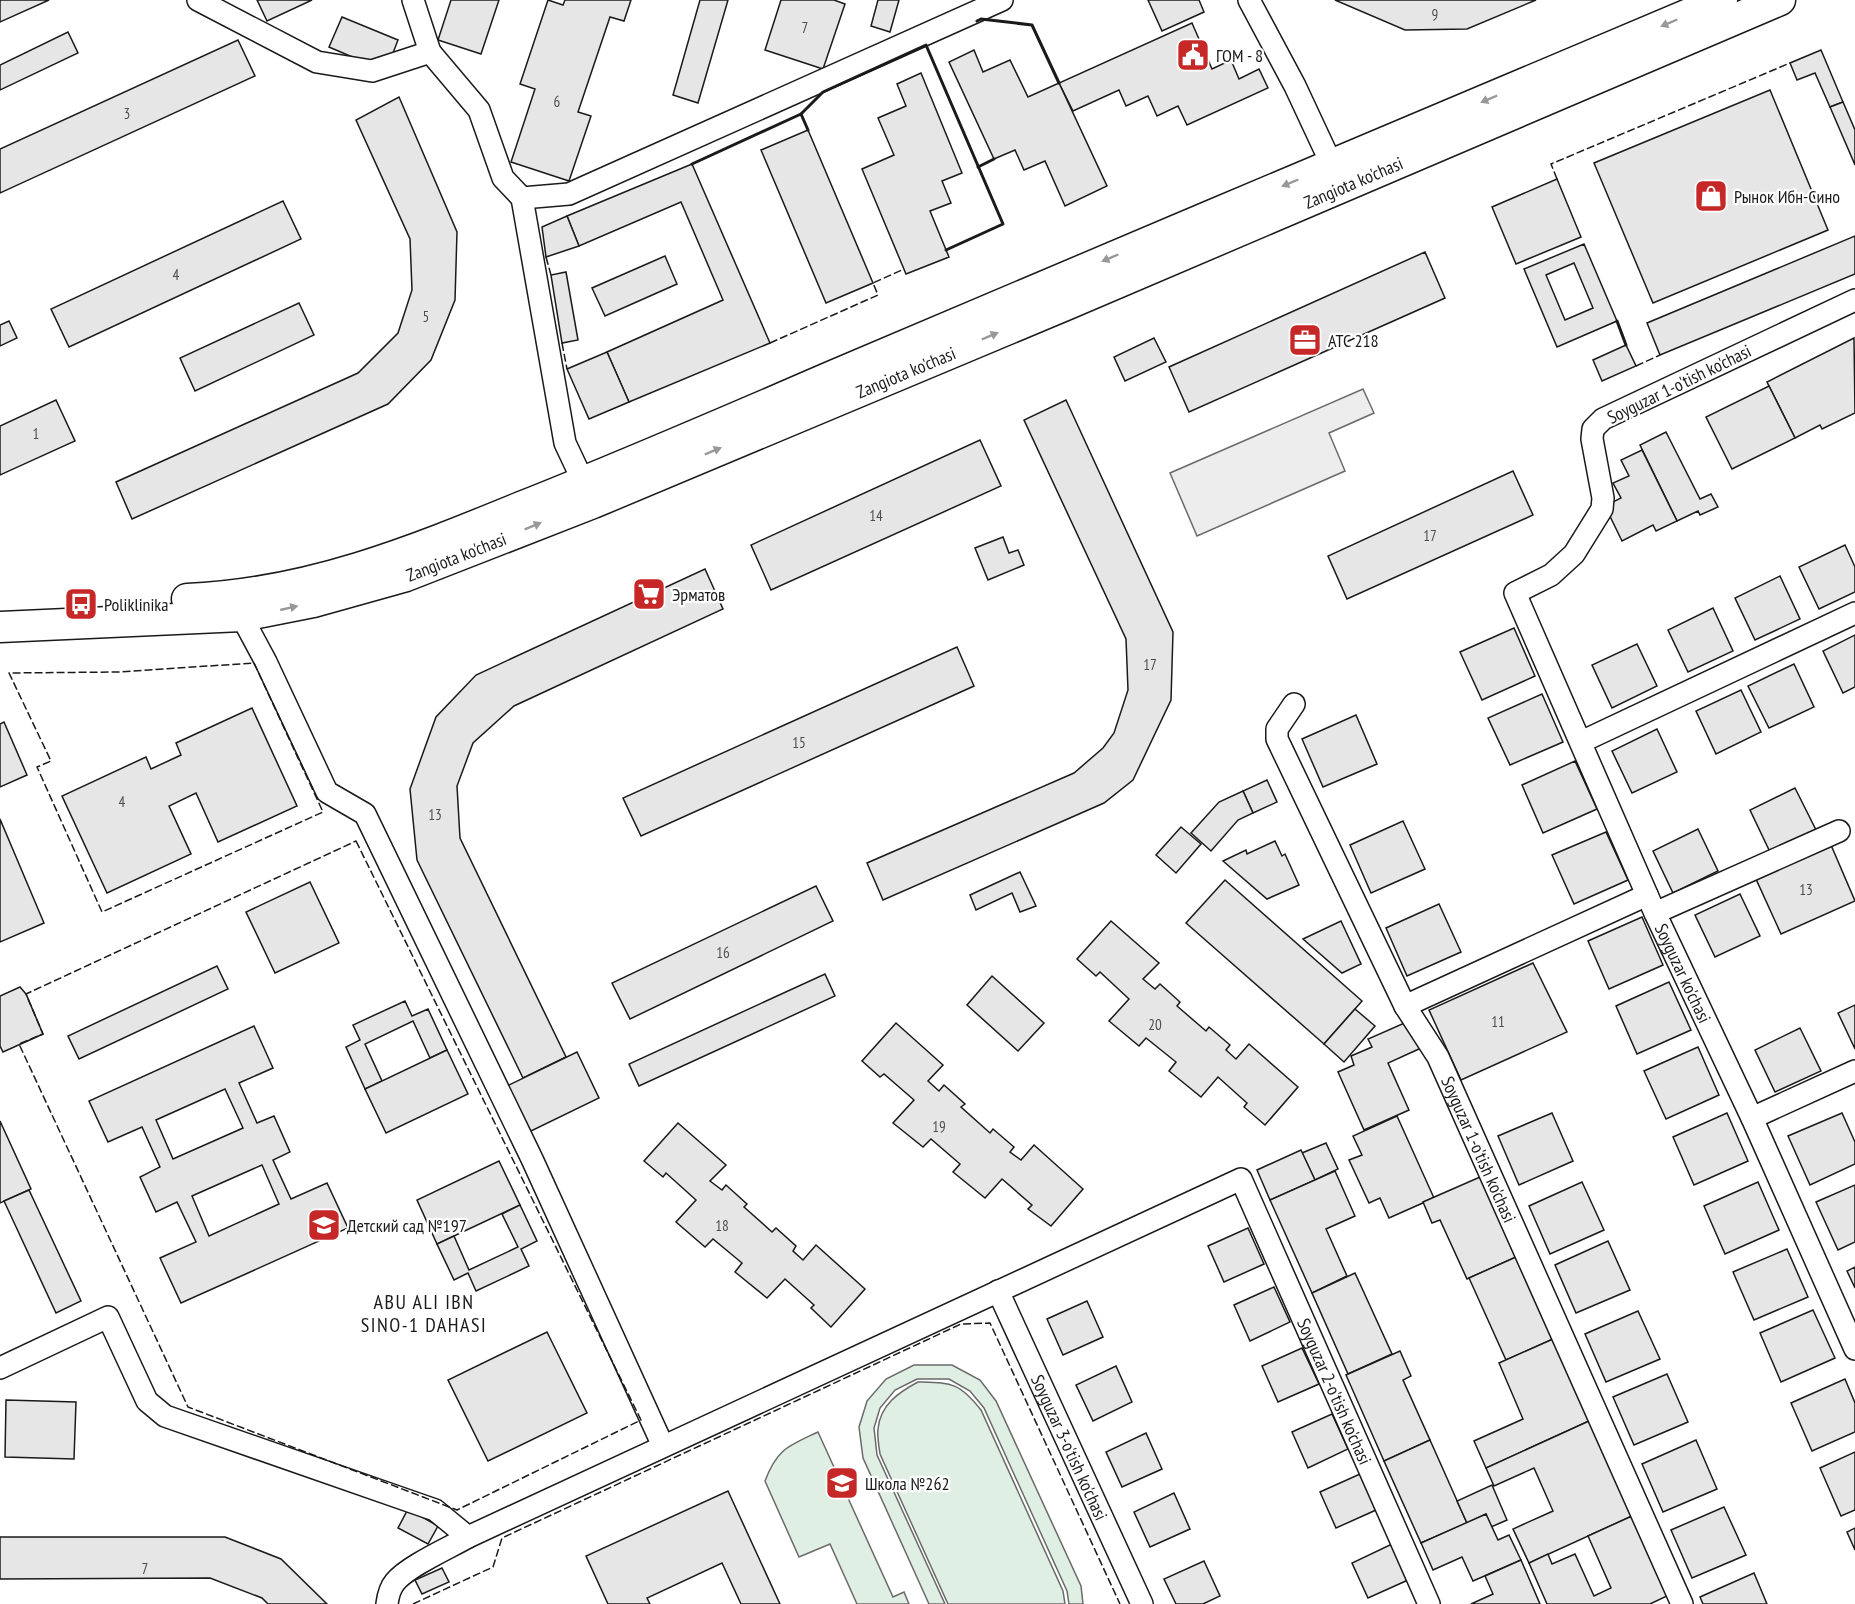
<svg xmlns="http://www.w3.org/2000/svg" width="1855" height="1604" viewBox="0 0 1855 1604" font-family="'PT Sans Narrow',sans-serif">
  <rect width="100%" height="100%" fill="#fff"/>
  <g fill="#e0efe3" stroke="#6a6a6a" stroke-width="1.5">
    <path d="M914,1365H952L980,1380L996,1401L1081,1586L1083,1604H1069L1067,1591L984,1408L970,1391L949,1379H917L895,1390L880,1408L874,1428L877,1455L945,1604H929L863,1458L859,1427L867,1401L886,1379Z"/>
    <path d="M918,1382C952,1383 959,1382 981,1410L1063,1591L1065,1604H948L880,1454C879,1446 877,1436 878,1429C880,1405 899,1392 918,1382Z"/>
    <path d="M818,1432L893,1597L904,1592L909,1604H857L830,1544L799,1557L765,1481C777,1449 788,1446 818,1432Z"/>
  </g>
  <path fill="#ededed" stroke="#6a6a6a" stroke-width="1.5" d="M1363,389L1374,413L1329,433L1345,471L1197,536L1170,473Z"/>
  <g fill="#e6e6e6" stroke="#1a1a1a" stroke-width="1.5" fill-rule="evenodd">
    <path d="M0,0H49L0,22Z"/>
    <path d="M257,0H312L267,21Z"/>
    <path d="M451,0H499L481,54L438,40Z"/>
    <path d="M548,0L563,5L565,0H631L624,21L610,17L578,112L591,116L569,181L511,162L535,89L520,84Z"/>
    <path d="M700,0H728L698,103L673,95Z"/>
    <path d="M781,0H834L845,4L823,69L765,50Z"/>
    <path d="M878,0H899L890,32L871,26Z"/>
    <path d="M1148,0H1199L1204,12L1162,31Z"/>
    <path d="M1335,0H1536L1467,29L1405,30Z"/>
    <path d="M342,17L398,40L393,53L364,62L329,47Z"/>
    <path d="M1192,23L1212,69L1231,60L1239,79L1259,69L1268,88L1187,125L1178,106L1157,116L1148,96L1126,106L1119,90L1073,111L1059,83Z"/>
    <path d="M68,32L78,53L0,90V65Z"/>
    <path d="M238,40L255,76L0,193V149Z"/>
    <path d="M974,50L983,72L1010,60L1028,97L1059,83L1107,186L1065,206L1045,161L1024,170L1015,150L994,159L949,62Z"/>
    <path d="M1821,50L1843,102L1830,107L1815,73L1797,80L1790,63Z"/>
    <path d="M921,73L962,173L942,181L951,203L930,211L949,257L906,274L862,169L894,155L878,118L906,106L897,84Z"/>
    <path d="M1770,90L1828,230L1653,303L1594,163Z"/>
    <path d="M399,97L457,232L455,300L431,360L388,404L132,519L116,482L358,373L398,333L412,290L410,239L356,120Z"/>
    <path d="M1843,102L1855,130V165L1830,107Z"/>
    <path d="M808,130L873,283L826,303L761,150Z"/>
    <path d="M692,164L770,343L629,402L607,352L723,300L681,202L579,246L567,216Z"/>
    <path d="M1557,179L1581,237L1516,264L1492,207Z"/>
    <path d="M283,201L301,239L69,347L51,309Z"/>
    <path d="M567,216L579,246L546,257L542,227Z"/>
    <path d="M1855,236V274L1660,355L1647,323Z"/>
    <path d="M1584,244L1617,321L1557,347L1524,269ZM1574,263L1593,308L1565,320L1546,275Z"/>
    <path d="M1425,252L1445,298L1189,412L1169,367Z"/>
    <path d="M665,256L677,284L605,316L592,288Z"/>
    <path d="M566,272L578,340L562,343L551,275Z"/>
    <path d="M299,303L314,335L195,391L180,358Z"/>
    <path d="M9,321L17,338L0,346V325Z"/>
    <path d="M1154,338L1166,362L1125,381L1114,357Z"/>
    <path d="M1854,338L1855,413L1822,429L1820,425L1795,438L1767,382Z"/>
    <path d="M1626,345L1636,366L1602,381L1593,360Z"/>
    <path d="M607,352L629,402L589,419L567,369Z"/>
    <path d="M1769,386L1795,438L1732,469L1706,417Z"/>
    <path d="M56,400L75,441L0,475V426Z"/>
    <path d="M1066,400L1173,632L1171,700L1133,780L1104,803L883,900L867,863L1074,773L1103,748L1114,733L1128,690L1126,639L1024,420Z"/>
    <path d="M1666,432L1700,499L1711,494L1718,507L1700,515L1698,511L1677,521L1640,445Z"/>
    <path d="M980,440L1001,486L771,590L751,545Z"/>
    <path d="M1642,450L1677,521L1656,531L1653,525L1622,541L1605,506L1621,498L1613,483L1629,476L1621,460Z"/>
    <path d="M1513,471L1533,515L1347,599L1328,556Z"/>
    <path d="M1003,537L1009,553L1018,550L1024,565L988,580L975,548Z"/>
    <path d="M1845,545L1855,567V592L1819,609L1799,567Z"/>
    <path d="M705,569L723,609L514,706L473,743L457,786L460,838L566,1057L523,1078L417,860L410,789L436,717L476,675Z"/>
    <path d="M1780,576L1800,619L1755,640L1735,598Z"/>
    <path d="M1713,608L1733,651L1688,672L1668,630Z"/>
    <path d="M1514,628L1535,676L1482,700L1460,652Z"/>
    <path d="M1855,635V687L1843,693L1823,651Z"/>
    <path d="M1637,644L1657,686L1612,708L1592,665Z"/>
    <path d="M957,647L974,686L641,836L623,798Z"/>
    <path d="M1794,664L1814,707L1769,728L1748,686Z"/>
    <path d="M1741,690L1761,732L1716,754L1696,711Z"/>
    <path d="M1542,694L1563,742L1510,765L1488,718Z"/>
    <path d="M252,708L297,806L218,842L196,793L169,806L191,854L107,893L62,796L146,757L151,769L181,755L176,743Z"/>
    <path d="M1356,715L1377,764L1323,787L1302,739Z"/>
    <path d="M4,722L27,775L0,787V724Z"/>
    <path d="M1657,729L1677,772L1632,793L1612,751Z"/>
    <path d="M1575,761L1597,809L1543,833L1522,785Z"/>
    <path d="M1267,780L1277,802L1253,813L1243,791Z"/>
    <path d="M1795,788L1816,830L1770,852L1750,810Z"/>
    <path d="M1243,791L1253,813L1238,820L1211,851L1191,833L1219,802Z"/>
    <path d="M0,819L44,923L0,942Z"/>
    <path d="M1403,821L1425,869L1371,893L1350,845Z"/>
    <path d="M1181,827L1201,844L1176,873L1156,855Z"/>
    <path d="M1698,829L1718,871L1673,893L1653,851Z"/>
    <path d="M1606,832L1628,880L1574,904L1552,855Z"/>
    <path d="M1275,841L1282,856L1285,854L1299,885L1267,899L1223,861L1246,850L1247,854Z"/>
    <path d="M1831,845L1855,901L1781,934L1756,879Z"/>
    <path d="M1020,872L1036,906L1020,912L1012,893L976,910L970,895Z"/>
    <path d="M1225,880L1362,1001L1324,1044L1186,923Z"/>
    <path d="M310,882L339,943L275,973L246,912Z"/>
    <path d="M816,886L833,921L630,1019L612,983Z"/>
    <path d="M1740,894L1760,936L1715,957L1695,915Z"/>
    <path d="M1439,904L1461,952L1407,976L1386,928Z"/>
    <path d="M1642,917L1663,965L1609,989L1588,941Z"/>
    <path d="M1111,921L1159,963L1143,979L1155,989L1160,984L1180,1002L1177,1006L1206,1031L1209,1027L1230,1045L1226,1050L1236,1059L1249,1044L1298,1087L1265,1125L1244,1107L1247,1103L1218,1077L1201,1097L1169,1071L1176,1062L1146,1038L1139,1046L1109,1021L1129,999L1100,972L1096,976L1077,959Z"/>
    <path d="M1341,921L1361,964L1342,973L1303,939Z"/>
    <path d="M1533,963L1567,1032L1461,1080L1429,1010Z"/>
    <path d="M217,966L228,989L79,1059L68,1036Z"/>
    <path d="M825,974L835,996L639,1086L629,1064Z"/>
    <path d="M992,976L1044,1023L1018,1051L967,1005Z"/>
    <path d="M1669,982L1691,1030L1637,1054L1616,1006Z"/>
    <path d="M20,987L26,994L43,1034L3,1052L0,1046V996Z"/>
    <path d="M405,1001L412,1016L428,1009L447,1050L430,1058L413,1021L365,1044L382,1081L365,1089L346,1047L360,1040L353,1025Z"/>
    <path d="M1855,1005V1049L1838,1013Z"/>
    <path d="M1355,1009L1375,1026L1344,1062L1324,1044Z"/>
    <path d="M1409,1021L1421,1048L1388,1063L1409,1110L1364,1130L1338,1072L1354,1065L1351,1056L1372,1047L1368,1039Z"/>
    <path d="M896,1023L943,1065L928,1081L939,1091L944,1085L965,1104L961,1107L990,1133L993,1129L1014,1147L1010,1152L1021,1160L1034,1145L1083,1189L1051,1226L1028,1209L1032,1205L1002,1179L985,1198L953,1172L960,1164L931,1139L923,1147L893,1123L914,1100L884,1074L880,1077L862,1061Z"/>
    <path d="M254,1026L273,1068L239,1083L257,1123L274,1116L290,1152L273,1160L291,1199L327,1183L348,1228L181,1303L160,1258L196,1242L177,1202L156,1212L140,1177L160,1167L142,1127L108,1142L89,1101ZM225,1089L243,1128L173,1159L156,1120ZM262,1165L279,1204L209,1236L192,1196Z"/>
    <path d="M1800,1028L1821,1071L1775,1092L1755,1050Z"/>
    <path d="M1698,1047L1719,1095L1666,1119L1644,1071Z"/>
    <path d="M447,1050L468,1094L386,1133L365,1089Z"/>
    <path d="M577,1052L599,1098L529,1132L507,1086Z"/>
    <path d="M1552,1113L1573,1161L1519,1185L1498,1136Z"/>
    <path d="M1727,1113L1748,1161L1694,1185L1673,1137Z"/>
    <path d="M1842,1113L1855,1142V1164L1810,1185L1788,1136Z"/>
    <path d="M1397,1116L1434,1198L1389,1218L1380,1198L1369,1203L1349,1160L1362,1155L1353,1136Z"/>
    <path d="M0,1121L31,1189L0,1203Z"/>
    <path d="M678,1123L726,1165L710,1181L722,1190L726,1185L747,1204L744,1207L772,1232L776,1228L796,1246L793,1251L803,1260L816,1245L865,1289L831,1327L811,1308L814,1305L785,1279L767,1298L735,1272L742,1263L713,1239L705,1247L676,1222L696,1200L666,1173L663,1177L644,1161Z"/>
    <path d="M1326,1143L1338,1169L1315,1180L1302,1153Z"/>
    <path d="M1301,1150L1315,1180L1270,1200L1257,1170Z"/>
    <path d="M499,1161L520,1205L437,1244L417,1200Z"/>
    <path d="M1335,1171L1355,1216L1326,1229L1347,1276L1312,1293L1270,1200Z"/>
    <path d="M1480,1177L1516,1257L1467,1279L1440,1220L1432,1223L1423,1202Z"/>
    <path d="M1582,1182L1604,1230L1550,1254L1529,1206Z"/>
    <path d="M1758,1182L1779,1230L1725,1254L1704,1206Z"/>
    <path d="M1855,1185V1242L1838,1250L1816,1202Z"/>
    <path d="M29,1190L81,1301L56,1313L4,1201Z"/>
    <path d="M520,1205L537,1241L521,1249L529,1266L476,1291L468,1273L454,1280L437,1244L454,1236L469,1270L518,1247L502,1214Z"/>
    <path d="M1248,1228L1264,1264L1224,1282L1208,1246Z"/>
    <path d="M1608,1241L1630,1290L1576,1313L1555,1265Z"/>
    <path d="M1787,1249L1808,1297L1754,1320L1733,1272Z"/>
    <path d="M1516,1257L1553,1339L1506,1360L1469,1278Z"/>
    <path d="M1855,1267V1288L1847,1271Z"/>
    <path d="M1355,1273L1392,1354L1348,1374L1312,1293Z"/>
    <path d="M1274,1287L1290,1322L1250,1341L1234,1305Z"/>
    <path d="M1087,1301L1103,1337L1063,1355L1047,1319Z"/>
    <path d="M1813,1310L1835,1358L1781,1382L1760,1333Z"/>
    <path d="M1638,1311L1660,1359L1606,1382L1585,1334Z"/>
    <path d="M547,1332L587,1413L488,1461L448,1380Z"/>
    <path d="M1553,1339L1589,1421L1486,1468L1474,1441L1523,1419L1499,1363Z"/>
    <path d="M1302,1348L1319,1384L1278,1402L1262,1366Z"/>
    <path d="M1400,1351L1411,1376L1403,1380L1430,1440L1384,1461L1346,1375Z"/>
    <path d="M1116,1366L1132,1402L1093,1421L1076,1385Z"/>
    <path d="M1667,1374L1688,1422L1634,1445L1613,1397Z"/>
    <path d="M1845,1379L1855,1403V1432L1812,1451L1791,1403Z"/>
    <path d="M6,1400L76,1402L74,1459L5,1457Z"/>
    <path d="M1332,1414L1348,1449L1308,1468L1292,1432Z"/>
    <path d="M1589,1421L1632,1516L1529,1563L1513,1529L1553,1511L1534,1468L1494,1486L1486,1468Z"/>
    <path d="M1146,1433L1162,1469L1122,1487L1106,1452Z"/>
    <path d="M1430,1440L1467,1523L1421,1543L1384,1461Z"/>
    <path d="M1696,1440L1717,1489L1663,1512L1642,1464Z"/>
    <path d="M1855,1452V1510L1841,1516L1820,1468Z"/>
    <path d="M1360,1474L1376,1510L1336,1528L1320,1492Z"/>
    <path d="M1492,1485L1507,1520L1491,1527L1486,1514L1467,1523L1457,1501Z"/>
    <path d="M728,1491L780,1604H741L722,1563L647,1598L650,1604H608L586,1556Z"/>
    <path d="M1174,1493L1190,1529L1150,1547L1134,1512Z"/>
    <path d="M1724,1507L1746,1555L1692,1578L1671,1530Z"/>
    <path d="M408,1509L438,1526L428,1544L398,1528Z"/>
    <path d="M1486,1514L1498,1540L1509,1535L1521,1560L1473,1581L1462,1557L1433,1570L1421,1543Z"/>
    <path d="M1632,1516L1667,1596L1650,1604H1547L1529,1563L1548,1554L1552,1564L1575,1554L1594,1596L1611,1588L1588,1536Z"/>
    <path d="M1855,1528V1550L1847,1532Z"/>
    <path d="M0,1537H225L281,1559L327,1604H268L262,1598L210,1578L0,1579Z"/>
    <path d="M1392,1544L1408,1580L1368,1598L1352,1563Z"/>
    <path d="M1521,1560L1540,1604H1471L1493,1594L1485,1576Z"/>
    <path d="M1204,1561L1220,1596L1203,1604H1176L1164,1579Z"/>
    <path d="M442,1568L449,1582L422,1594L415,1580Z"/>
    <path d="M1754,1573L1767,1604H1703L1700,1597Z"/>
  </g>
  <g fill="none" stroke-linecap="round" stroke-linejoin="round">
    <g stroke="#1a1a1a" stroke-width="24">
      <g id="street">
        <path d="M198,0L317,62L372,71L430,52L479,110L503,178L522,198L569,194L1002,0"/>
        <path d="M413,0L430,52"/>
        <path d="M1249,0L1295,86L1337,176"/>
        <path d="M522,198L565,443L589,494"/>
        <path id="s1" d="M1855,300L1603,419L1593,429L1592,439L1603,498L1602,509L1574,554L1551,575L1515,593L1655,913L1752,1118L1855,1349"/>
        <path d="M236,606L266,662L327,792L365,814L532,1159L663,1446"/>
        <path id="s2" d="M1294,704L1277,729V739L1405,1006L1438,1057L1682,1604"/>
        <path d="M1581,742L1855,613"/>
        <path d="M1655,913L1839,831"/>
        <path d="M1405,1006L1647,895"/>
        <path d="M1752,1118L1855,1071"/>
        <path id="s3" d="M998,1291L1142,1604"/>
        <path id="s4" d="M0,1368L108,1317L147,1401L165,1416L435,1510L468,1537L1241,1179L1429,1604"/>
        <path d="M387,1604C388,1596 390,1588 395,1582C408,1566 449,1548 468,1537"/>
      </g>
    </g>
    <g stroke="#1a1a1a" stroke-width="33">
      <g id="secondary">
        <path d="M187,599C308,594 411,552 521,507C627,465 731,420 835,375C1130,249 1427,125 1722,0"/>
        <path id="s5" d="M0,627L242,616L313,602L406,576L593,503L1068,304L1780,0"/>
      </g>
    </g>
    <use href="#street" stroke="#fff" stroke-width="21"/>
    <use href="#secondary" stroke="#fff" stroke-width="30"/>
    <g stroke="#1a1a1a" stroke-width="1.5" stroke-dasharray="8 3" stroke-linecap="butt">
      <path d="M1557,179L1551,164L1790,63"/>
      <path d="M546,257L551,275"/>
      <path d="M562,343L567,369"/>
      <path d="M770,343L878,295L873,283L904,269"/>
      <path d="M1636,366L1660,355"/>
      <path d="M254,663L323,812L102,912L37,767L51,761L9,673L118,672Z"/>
      <path d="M356,841L641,1420L457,1510L188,1407L19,1044L43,1034L26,994Z"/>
      <path d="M413,1604L493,1567L502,1538L961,1324L990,1323L1120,1604"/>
    </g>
    <g stroke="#1a1a1a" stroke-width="3">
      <path d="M977,21L981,19L1032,25L1059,83"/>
      <path d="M801,114L823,92L926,45L1003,224L946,250"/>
      <path d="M692,164L801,114L808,130"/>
      <path d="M978,167L994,159"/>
      <path d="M1617,321L1626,345"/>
    </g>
  </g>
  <defs><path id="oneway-solid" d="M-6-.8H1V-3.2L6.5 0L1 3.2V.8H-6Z" transform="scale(1.5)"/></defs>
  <g fill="#989898">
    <use href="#oneway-solid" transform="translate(1669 23) rotate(157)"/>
    <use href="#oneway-solid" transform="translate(1489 99) rotate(157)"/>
    <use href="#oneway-solid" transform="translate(1290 183) rotate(157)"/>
    <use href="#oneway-solid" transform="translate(1110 258) rotate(157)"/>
    <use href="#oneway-solid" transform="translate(990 336) rotate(-23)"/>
    <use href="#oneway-solid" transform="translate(713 451) rotate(-23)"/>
    <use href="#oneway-solid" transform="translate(533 526) rotate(-22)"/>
    <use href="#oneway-solid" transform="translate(289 608) rotate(-13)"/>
  </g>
  <defs>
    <g id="civic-square" transform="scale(1.725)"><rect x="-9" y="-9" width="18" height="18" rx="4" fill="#c62828" stroke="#fff"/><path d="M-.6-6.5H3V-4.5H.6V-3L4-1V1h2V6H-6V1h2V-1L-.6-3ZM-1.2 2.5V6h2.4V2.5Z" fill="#fff"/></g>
    <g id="shop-square" transform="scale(1.725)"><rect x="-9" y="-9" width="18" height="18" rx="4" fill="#c62828" stroke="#fff"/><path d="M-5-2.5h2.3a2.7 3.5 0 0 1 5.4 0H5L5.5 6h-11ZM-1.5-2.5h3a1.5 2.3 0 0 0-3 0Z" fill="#fff"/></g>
    <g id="office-square" transform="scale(1.725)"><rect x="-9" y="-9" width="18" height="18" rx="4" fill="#c62828" stroke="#fff"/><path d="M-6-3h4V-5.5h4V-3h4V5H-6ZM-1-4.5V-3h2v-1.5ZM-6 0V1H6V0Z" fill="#fff"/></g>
    <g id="supermarket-square" transform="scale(1.725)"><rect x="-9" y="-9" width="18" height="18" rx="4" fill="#c62828" stroke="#fff"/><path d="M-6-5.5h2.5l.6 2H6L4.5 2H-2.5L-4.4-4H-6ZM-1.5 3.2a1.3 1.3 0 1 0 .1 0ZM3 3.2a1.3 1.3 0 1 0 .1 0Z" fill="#fff"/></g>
    <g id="bus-square" transform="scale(1.725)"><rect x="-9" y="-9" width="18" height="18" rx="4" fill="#c62828" stroke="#fff"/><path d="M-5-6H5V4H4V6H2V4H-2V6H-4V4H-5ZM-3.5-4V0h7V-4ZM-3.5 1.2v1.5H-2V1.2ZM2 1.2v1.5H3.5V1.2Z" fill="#fff"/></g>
    <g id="school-square" transform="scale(1.725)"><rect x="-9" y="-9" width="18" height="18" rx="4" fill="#c62828" stroke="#fff"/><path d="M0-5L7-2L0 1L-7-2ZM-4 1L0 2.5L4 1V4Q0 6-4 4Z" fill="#fff"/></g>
  </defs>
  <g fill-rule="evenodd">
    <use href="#civic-square" x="1193" y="55"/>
    <use href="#shop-square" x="1711" y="196"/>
    <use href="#office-square" x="1305" y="340"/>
    <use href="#supermarket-square" x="649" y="594"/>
    <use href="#bus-square" x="81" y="604"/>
    <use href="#school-square" x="324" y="1225"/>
    <use href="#school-square" x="842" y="1483"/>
  </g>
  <g text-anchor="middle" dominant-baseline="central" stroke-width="4.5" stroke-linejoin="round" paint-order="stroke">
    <g font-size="15" fill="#4d4d4d">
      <text x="1435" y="14">9</text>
      <text x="805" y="27">7</text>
      <text x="557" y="101">6</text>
      <text x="127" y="113">3</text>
      <text x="176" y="274">4</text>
      <text x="426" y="316">5</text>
      <text x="36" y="433">1</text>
      <text x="876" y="515">14</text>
      <text x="1430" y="535">17</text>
      <text x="1150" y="664">17</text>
      <text x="799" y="742">15</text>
      <text x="122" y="801">4</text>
      <text x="435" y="814">13</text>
      <text x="1806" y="889">13</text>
      <text x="723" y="952">16</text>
      <text x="1498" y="1021">11</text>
      <text x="1155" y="1024">20</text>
      <text x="939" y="1126">19</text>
      <text x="722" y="1225">18</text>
      <text x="145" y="1568">7</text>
    </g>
    <g font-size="18" fill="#1a1a1a" stroke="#fff" text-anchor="start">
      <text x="1216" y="55">ГОМ - 8</text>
      <text x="1734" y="196">Рынок Ибн-Сино</text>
      <text x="1328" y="340">АТС 218</text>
      <text x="672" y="594">Эрматов</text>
      <text x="104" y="604">Poliklinika</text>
      <text x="347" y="1225">Детский сад №197</text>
      <text x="865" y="1483">Школа №262</text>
    </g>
    <g font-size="18" fill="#1a1a1a" stroke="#fff">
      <text stroke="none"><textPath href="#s5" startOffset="1437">Zangiota ko'chasi</textPath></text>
      <text stroke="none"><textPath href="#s5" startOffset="951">Zangiota ko'chasi</textPath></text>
      <text transform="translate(1679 384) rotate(-26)">Soyguzar 1-o'tish ko'chasi</text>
      <text stroke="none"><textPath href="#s5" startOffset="465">Zangiota ko'chasi</textPath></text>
      <text stroke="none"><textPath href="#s1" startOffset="914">Soyguzar ko'chasi</textPath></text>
      <text stroke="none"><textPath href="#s2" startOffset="498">Soyguzar 1-o'tish ko'chasi</textPath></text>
      <text stroke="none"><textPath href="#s4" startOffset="1648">Soyguzar 2-o'tish ko'chasi</textPath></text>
      <text stroke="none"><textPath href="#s3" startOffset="172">Soyguzar 3-o'tish ko'chasi</textPath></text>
    </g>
    <g font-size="20" letter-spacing="1.5" fill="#1a1a1a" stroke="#fff">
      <text x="424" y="1302">ABU ALI IBN<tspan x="424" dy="23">SINO-1 DAHASI</tspan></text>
    </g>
  </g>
</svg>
